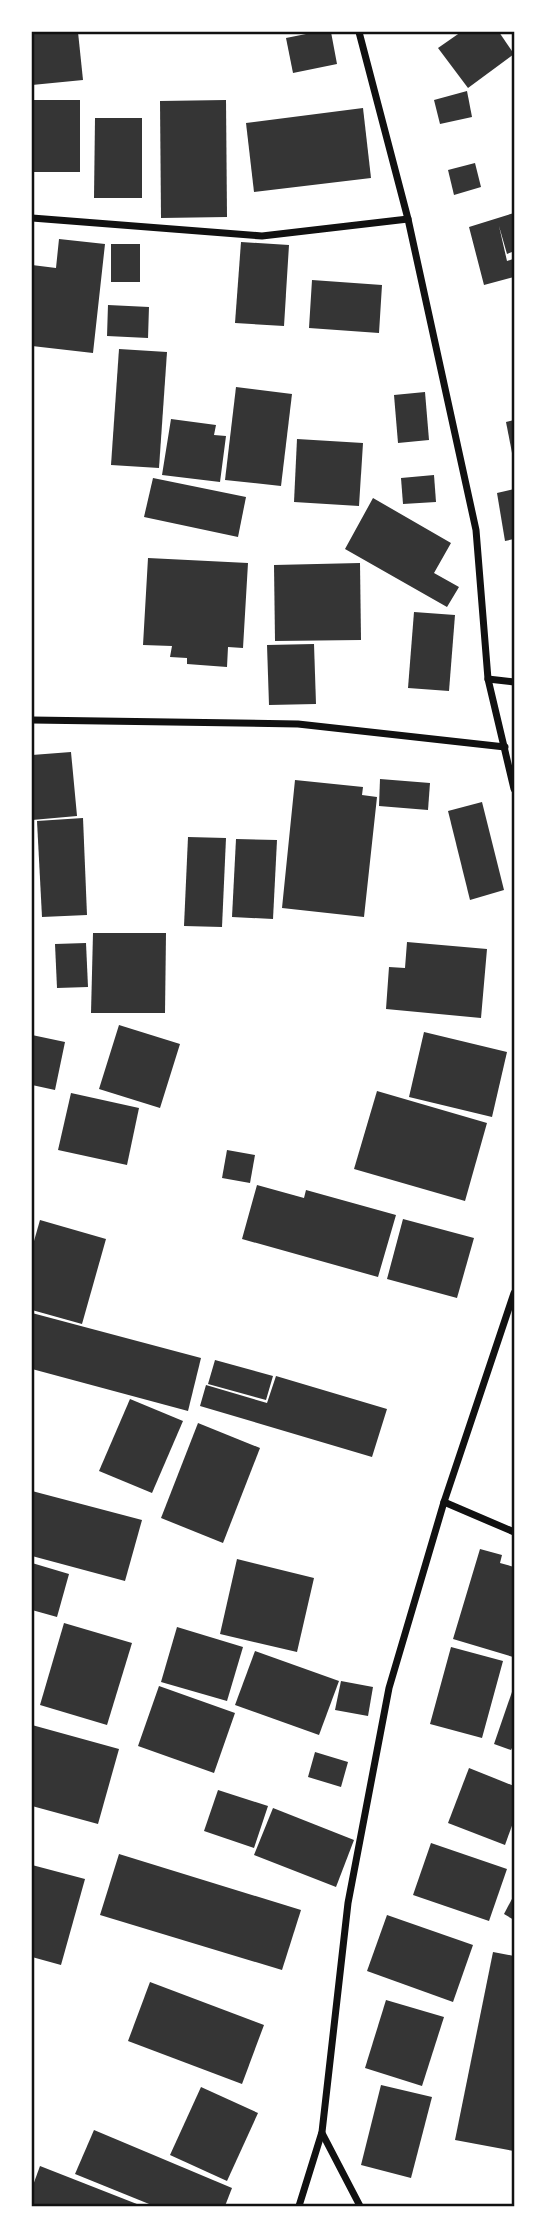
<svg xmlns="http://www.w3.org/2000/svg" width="546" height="2238" viewBox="0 0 546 2238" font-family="'Source Sans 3',sans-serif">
  <rect width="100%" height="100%" fill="#fff"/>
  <g fill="#353535" fill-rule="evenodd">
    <path d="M32,32H78L83,80L32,85Z"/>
    <path d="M316,32H331L337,64L293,73L286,38Z"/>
    <path d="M461,32H499L514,54L468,88L438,48Z"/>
    <path d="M467,91L472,117L440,124L434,100Z"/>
    <rect x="32" y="100" width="48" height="72"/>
    <path d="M226,100L227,217L161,218L160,101Z"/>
    <path d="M363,108L371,178L254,192L246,123Z"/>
    <path d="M95,118H142V198H94Z"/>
    <path d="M475,163L481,187L454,195L448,170Z"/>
    <path d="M514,213V277L484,285L469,227ZM499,226L507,254L512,252L513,259L507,261Z"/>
    <path d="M59,239L105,244L93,353L32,346V265L56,268Z"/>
    <path d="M241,242L289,245L284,326L235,323Z"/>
    <rect x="111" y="244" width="29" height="38"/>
    <path d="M312,280L382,285L379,333L309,328Z"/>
    <path d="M108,305L149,307L148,338L107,336Z"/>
    <path d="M119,349L167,352L159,468L111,465Z"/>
    <path d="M236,387L292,394L281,486L225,480Z"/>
    <path d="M425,392L429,440L398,443L394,395Z"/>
    <path d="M171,419L216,425L214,435L226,436L220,482L162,475Z"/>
    <path d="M514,420V458H513L506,422Z"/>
    <path d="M297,439L363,443L359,506L294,502Z"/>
    <path d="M434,475L436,502L403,504L401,478Z"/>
    <path d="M153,478L246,497L238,537L144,517Z"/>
    <path d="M514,489V539L505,541L497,493Z"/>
    <path d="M373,498L451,543L434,573L459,587L447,607L345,549Z"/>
    <path d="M148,558L248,563L243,648L228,647L227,667L187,664V658L170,657L172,646L143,645Z"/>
    <path d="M360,563L361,640L275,641L274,565Z"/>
    <path d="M414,612L455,615L449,691L408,688Z"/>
    <path d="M314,644L316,704L269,705L267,645Z"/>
    <path d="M71,752L77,816L32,820V755Z"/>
    <path d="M380,779L430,783L428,810L379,806Z"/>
    <path d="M295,780L363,787L362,795L377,797L364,917L282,908Z"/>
    <path d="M482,802L504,890L470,900L448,811Z"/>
    <path d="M83,818L87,915L42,917L37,821Z"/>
    <path d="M188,837L226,838L222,927L184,926Z"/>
    <path d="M236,839L277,840L273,919L232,917Z"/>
    <path d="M93,933H166L165,1013H91Z"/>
    <path d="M407,942L487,949L481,1018L386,1009L389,967L405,968Z"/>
    <path d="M86,943L88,987L57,988L55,944Z"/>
    <path d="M119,1025L180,1044L160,1108L99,1089Z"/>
    <path d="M424,1032L507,1052L492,1117L409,1097Z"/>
    <path d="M32,1035L65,1042L55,1090L32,1085Z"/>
    <path d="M377,1091L487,1123L465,1201L354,1169Z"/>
    <path d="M71,1093L139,1108L127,1165L58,1150Z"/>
    <path d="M227,1150L255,1155L250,1183L222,1178Z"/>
    <path d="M257,1185L304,1198L306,1190L396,1215L378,1277L242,1239Z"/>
    <path d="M403,1219L474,1238L457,1298L387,1279Z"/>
    <path d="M40,1220L106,1239L82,1324L32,1310V1248Z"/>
    <path d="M32,1313L201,1358L188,1411L32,1369Z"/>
    <path d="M215,1360L273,1376L266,1400L208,1384Z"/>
    <path d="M276,1376L387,1409L372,1457L200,1406L206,1385L267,1403Z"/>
    <path d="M130,1399L183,1421L152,1493L99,1471Z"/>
    <path d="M198,1423L260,1448L223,1543L161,1518Z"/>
    <path d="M32,1491L142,1520L125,1581L32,1556Z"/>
    <path d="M480,1549L502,1555L500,1563L514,1567L513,1657L453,1639Z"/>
    <path d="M237,1559L314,1578L297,1652L220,1634Z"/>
    <path d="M32,1563L69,1574L57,1617L32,1610Z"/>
    <path d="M64,1623L132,1643L107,1725L40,1705Z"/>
    <path d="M177,1627L243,1647L227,1701L161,1682Z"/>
    <path d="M451,1647L503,1661L482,1738L430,1724Z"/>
    <path d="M255,1651L339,1681L319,1735L235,1705Z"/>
    <path d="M341,1681L373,1687L368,1716L335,1710Z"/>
    <path d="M159,1686L235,1713L214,1773L138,1746Z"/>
    <path d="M514,1686V1744L511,1750L494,1744Z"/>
    <path d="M32,1725L119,1749L98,1824L32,1806Z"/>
    <path d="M315,1752L348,1762L341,1787L308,1777Z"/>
    <path d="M469,1768L514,1786V1820L505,1845L448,1823Z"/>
    <path d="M218,1790L268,1806L254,1848L204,1831Z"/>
    <path d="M273,1808L354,1840L336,1887L254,1855Z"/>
    <path d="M431,1843L507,1869L489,1921L413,1895Z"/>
    <path d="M119,1854L301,1910L282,1970L100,1915Z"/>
    <path d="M32,1865L85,1879L61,1965L32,1957Z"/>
    <path d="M514,1895V1920L504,1914Z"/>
    <path d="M387,1915L473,1945L453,2002L367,1971Z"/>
    <path d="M493,1952L514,1956V2151L455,2140Z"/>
    <path d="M150,1982L264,2025L242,2084L128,2041Z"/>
    <path d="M386,2000L444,2017L422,2086L365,2068Z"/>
    <path d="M381,2085L432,2097L411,2178L361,2165Z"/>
    <path d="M201,2087L258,2113L227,2181L170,2155Z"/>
    <path d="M94,2130L232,2188L225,2206H154L75,2174Z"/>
    <path d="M40,2166L142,2206H32V2188Z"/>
  </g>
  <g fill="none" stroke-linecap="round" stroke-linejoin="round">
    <g stroke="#111" stroke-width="7">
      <path d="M359,32L408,219L476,530L488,679L514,789"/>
      <path d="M32,218L262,236L408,219"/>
      <path d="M488,679L514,682"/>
      <path d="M32,720L298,724L505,747"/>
      <path d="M444,1502L514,1532"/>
      <path d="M322,2133L360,2206"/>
      <path d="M299,2206L322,2132L348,1903L389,1688L444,1502L514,1293"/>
    </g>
  </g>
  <rect width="546" height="2238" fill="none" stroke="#ffffff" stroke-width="66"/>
  <rect x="33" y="33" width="480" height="2172" fill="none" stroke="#111" stroke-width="2.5"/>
</svg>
